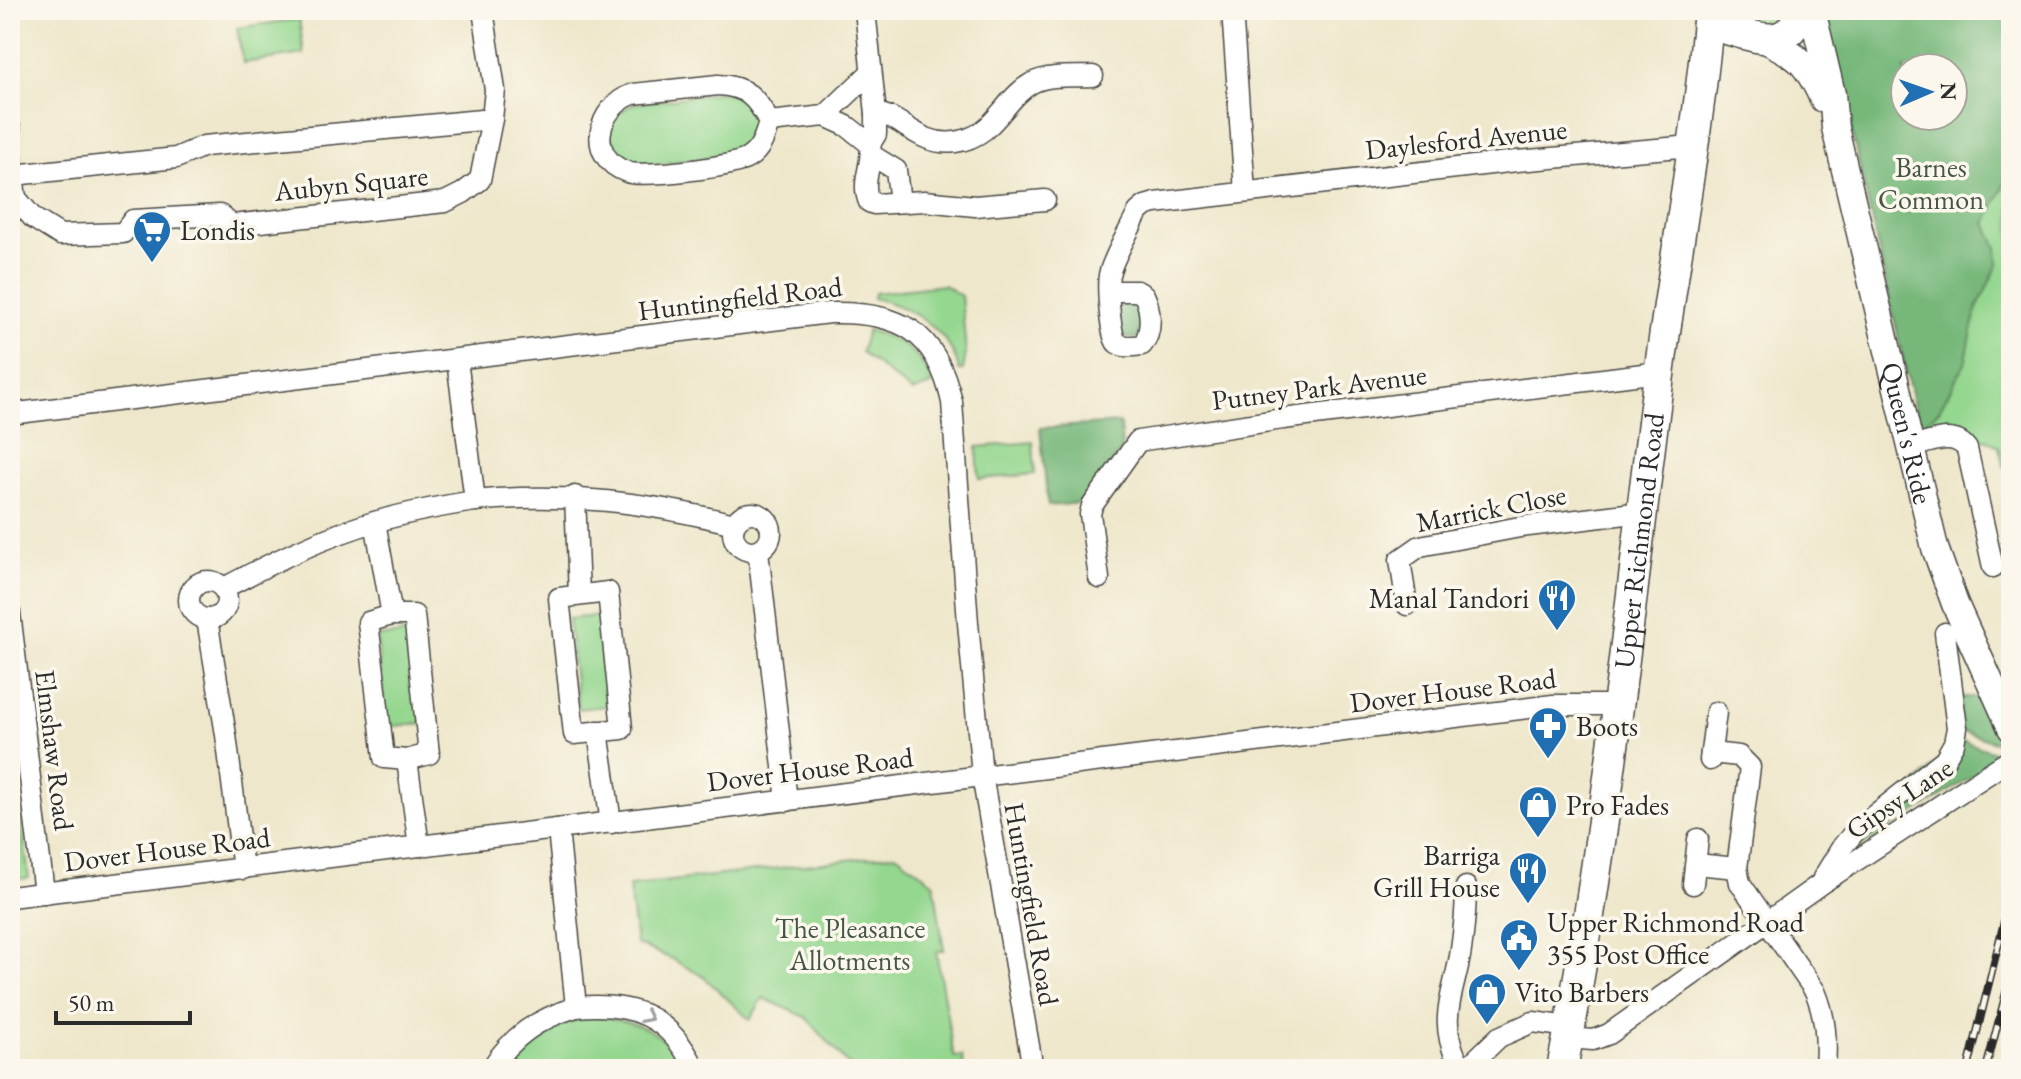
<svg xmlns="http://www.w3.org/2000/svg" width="2021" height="1079" viewBox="0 0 2021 1079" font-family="'EB Garamond',serif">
  <rect width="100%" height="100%" fill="#fbf7ec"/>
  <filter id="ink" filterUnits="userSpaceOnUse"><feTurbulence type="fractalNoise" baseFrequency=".0125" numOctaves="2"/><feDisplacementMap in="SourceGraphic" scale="16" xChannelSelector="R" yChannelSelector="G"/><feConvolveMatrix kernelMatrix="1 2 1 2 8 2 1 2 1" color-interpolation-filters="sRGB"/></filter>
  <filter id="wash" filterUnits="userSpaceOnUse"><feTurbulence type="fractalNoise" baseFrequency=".006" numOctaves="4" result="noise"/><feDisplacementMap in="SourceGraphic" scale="32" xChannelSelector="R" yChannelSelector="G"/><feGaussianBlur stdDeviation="1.8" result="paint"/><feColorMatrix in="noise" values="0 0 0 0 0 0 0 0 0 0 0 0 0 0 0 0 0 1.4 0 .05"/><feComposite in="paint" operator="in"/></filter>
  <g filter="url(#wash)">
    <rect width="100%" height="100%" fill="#eee7cb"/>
    <g fill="#94d78f" stroke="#60815d" stroke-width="2" fill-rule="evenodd">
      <path d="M1732,10H1794C1768,32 1762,28 1733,16Z"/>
      <path d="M1824,10H2011V467H2004L1999,447L1988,440L1966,436L1956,431L1922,434L1914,406ZM1905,68H1953V116H1905Z"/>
      <path d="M299,19L304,54L243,63L237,28Z"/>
      <path d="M725,92C750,102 755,106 756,134L744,151L733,155L639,166C631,162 622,158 616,152C600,133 615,112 633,104Z"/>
      <path d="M944,285L961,296L966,353L963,370H959C950,330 910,306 873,298L874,293Z"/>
      <path d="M867,330C901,339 920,351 933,384L912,392L861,352Z"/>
      <path d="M1033,442L1035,474L979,479L977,447Z"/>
      <path d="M604,615L614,705L578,709L568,619Z"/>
      <path d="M413,633L422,723L386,727L377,637Z"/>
      <path d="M10,775H16L29,878L10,880Z"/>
      <path d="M896,854L934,883L944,950L936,952L954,1057L962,1056L964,1069H852L806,1017L763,998L750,1020L704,977L670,958L636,944L629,886Z"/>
      <path d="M593,1016C636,1021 664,1029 686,1069H503C531,1033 549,1025 593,1016Z"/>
    </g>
    <g fill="#77b87a" stroke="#517252" stroke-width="2" fill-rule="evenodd">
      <path d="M1824,10H2011V170L1986,223L1997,248L1998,264L1977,309L1965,363L1939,410L1921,427L1914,406ZM1905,68H1953V116H1905Z"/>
      <path d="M1135,296L1143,306L1138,338H1124C1116,327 1116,310 1121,297Z"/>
      <path d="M1120,423L1122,450L1082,503L1048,506L1040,428Z"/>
      <path d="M1958,697H1990L2011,739V750L2007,752L2001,744L1961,731Z"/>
      <path d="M1960,740L1994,752L1998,760L1838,862Z"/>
    </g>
  </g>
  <g filter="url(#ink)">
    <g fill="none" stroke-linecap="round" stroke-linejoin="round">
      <g stroke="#484743" stroke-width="23">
        <g id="minor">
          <path d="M483,10L495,90L492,119"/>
          <path d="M865,10L876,114V134L870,144"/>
          <path d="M1232,10L1245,192"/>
          <path d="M718,85C746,86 757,98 769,122C765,136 761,150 748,158C734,167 642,178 627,172C585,157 597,107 633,94Z"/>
          <path d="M876,114C901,114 918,147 955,142C995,137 1003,99 1032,83C1049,74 1074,77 1093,76"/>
          <path d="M825,116L870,73"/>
          <path d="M492,119L480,180L463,193L445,202L232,225L220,215L133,220L123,233L60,235L33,218L16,198L13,175L176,158L204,146Z"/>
          <path d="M769,122L825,116L847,126L870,144"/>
          <path d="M10,128L13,175"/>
          <path d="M870,144C874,164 860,181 869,202L874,204L924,201L975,206L1045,200"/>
          <path d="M873,156L896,170L900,202"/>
          <path d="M1110,291H1137L1144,295C1151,309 1153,333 1142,345C1134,346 1124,348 1117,343C1110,337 1107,286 1109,275C1112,259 1131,228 1138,212L1145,206L1155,203L1517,161L1692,146"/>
          <path d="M10,414L829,313C899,311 936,330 952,402L968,623L982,775L1033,1069"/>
          <path d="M1909,448C1928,443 1954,430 1967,449L1993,567"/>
          <path d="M575,496L579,595"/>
          <path d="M475,501C565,492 647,502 734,524"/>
          <circle cx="752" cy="532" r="19"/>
          <path d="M375,522L392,615"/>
          <path d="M758,551L787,801"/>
          <path d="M1099,578L1090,514L1092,506L1138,441L1283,419L1659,372"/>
          <circle cx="208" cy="600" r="19"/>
          <path d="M224,588C273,562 324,536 378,521C410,512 442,506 475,501L457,360"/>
          <path d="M608,592L622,729L574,734L559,598Z"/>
          <path d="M1407,605L1400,560L1420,546L1520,527L1642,512"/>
          <path d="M10,613L44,893"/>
          <path d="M392,615H414L429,754L407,760L384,758L368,622Z"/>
          <path d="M207,619L226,735L243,869"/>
          <path d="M598,731L611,823"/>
          <path d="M1711,753L1739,756L1750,767L1737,868L1740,883L1815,991C1826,1017 1827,1041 1825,1069"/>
          <path d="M407,760L419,846"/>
          <path d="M1710,760L1716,712"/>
          <path d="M1696,864L1737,868"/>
          <path d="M1823,878L1842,847L1857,829L1945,759L1954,743L1957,728L1945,633"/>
          <path d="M1693,884L1698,839"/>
          <path d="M10,897L1553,705H1616"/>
          <path d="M576,1007C633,1002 669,1015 695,1069"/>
          <path d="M1568,1038L1593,1040L1609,1034L1819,885L2011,759"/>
          <path d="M1457,1060C1437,1017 1455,992 1461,950C1464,929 1466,908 1466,887"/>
          <path d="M1457,1060L1464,1065H1470L1499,1037L1533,1022L1570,1027"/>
          <path d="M491,1069C513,1035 538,1019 576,1007L558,829"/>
        </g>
      </g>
      <g stroke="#484743" stroke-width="29">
        <g id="major">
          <path id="s1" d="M1812,10L1832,94L1835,128L1935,548L1955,604L2011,728"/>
          <path d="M1763,39C1799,56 1806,62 1823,99"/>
        </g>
      </g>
      <g stroke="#484743" stroke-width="33">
        <g id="highway">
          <path d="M1708,25C1745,30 1786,60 1801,10"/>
          <path id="s2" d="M1562,1069C1607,840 1629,606 1659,375C1675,253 1699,132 1709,10"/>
        </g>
      </g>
      <use href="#minor" stroke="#fff" stroke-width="20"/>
      <use href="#major" stroke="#fff" stroke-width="26"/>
      <use href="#highway" stroke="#fff" stroke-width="30"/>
      <g stroke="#2b2b2b" stroke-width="8">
        <g id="rail">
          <path d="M1968,1069L2011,893"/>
          <path d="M1986,1069L2011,974"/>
        </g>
      </g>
      <use href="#rail" stroke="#fbf7ec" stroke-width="5" stroke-dasharray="15" stroke-linecap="butt"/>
    </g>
    <defs><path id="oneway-chevron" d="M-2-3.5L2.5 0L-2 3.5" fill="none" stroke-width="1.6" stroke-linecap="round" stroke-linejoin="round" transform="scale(2)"/></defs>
    <use stroke="#a0a0a0" href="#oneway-chevron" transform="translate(647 1017) rotate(27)"/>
  </g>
  <defs>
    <g id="supermarket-pin" transform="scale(2)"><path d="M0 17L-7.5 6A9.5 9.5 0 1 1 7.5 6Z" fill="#1f6fb2" stroke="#fbf7ec"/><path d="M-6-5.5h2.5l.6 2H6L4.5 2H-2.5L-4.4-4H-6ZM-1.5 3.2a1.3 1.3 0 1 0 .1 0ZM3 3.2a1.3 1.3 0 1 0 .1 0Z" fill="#fff"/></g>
    <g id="restaurant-pin" transform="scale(2)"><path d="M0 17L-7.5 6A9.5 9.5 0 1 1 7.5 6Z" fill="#1f6fb2" stroke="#fbf7ec"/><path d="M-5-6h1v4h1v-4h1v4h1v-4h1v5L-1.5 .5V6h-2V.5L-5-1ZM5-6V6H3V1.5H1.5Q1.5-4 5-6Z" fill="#fff"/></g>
    <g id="pharmacy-pin" transform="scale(2)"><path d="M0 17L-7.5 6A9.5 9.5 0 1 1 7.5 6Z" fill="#1f6fb2" stroke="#fbf7ec"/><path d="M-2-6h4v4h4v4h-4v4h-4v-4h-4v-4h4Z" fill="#fff"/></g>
    <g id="shop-pin" transform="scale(2)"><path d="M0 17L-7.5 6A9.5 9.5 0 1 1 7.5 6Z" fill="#1f6fb2" stroke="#fbf7ec"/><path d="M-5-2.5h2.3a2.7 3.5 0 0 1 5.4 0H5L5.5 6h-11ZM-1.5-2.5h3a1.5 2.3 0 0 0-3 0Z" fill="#fff"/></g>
    <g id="civic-pin" transform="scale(2)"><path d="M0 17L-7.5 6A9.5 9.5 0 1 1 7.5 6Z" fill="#1f6fb2" stroke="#fbf7ec"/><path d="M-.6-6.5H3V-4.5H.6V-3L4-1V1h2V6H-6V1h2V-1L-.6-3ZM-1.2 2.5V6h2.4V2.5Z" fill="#fff"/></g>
  </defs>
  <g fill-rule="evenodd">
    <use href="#supermarket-pin" x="152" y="230"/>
    <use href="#restaurant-pin" x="1557" y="598"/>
    <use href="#pharmacy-pin" x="1548" y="726"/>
    <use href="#shop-pin" x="1538" y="805"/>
    <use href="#restaurant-pin" x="1528" y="871"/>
    <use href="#civic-pin" x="1519" y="938"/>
    <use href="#shop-pin" x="1487" y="992"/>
  </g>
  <g text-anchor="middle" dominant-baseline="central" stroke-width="7" stroke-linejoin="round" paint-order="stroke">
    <g font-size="28" fill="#2b2b2b" stroke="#fbf7ec">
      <text transform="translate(1466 139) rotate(-6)">Daylesford Avenue</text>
      <text transform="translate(351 183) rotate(-6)">Aubyn Square</text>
      <text transform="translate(740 298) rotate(-7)">Huntingfield Road</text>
      <text transform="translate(1319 387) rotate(-7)">Putney Park Avenue</text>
      <text stroke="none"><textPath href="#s1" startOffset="434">Queen's Ride</textPath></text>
      <text transform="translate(1491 508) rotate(-11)">Marrick Close</text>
      <text stroke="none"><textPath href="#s2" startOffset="534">Upper Richmond Road</textPath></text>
      <text transform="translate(1453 690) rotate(-7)">Dover House Road</text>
      <text transform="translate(55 750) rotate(83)">Elmshaw Road</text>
      <text transform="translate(810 769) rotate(-7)">Dover House Road</text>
      <text transform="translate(1899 798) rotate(-34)">Gipsy Lane</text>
      <text transform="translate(167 849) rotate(-7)">Dover House Road</text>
      <text transform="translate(1032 904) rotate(80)">Huntingfield Road</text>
    </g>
    <g font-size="28" fill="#455644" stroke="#fbf7ec">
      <text x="1931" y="167">Barnes<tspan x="1931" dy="32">Common</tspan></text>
      <text x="850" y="928">The Pleasance<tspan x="850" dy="32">Allotments</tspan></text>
    </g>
    <g font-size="28" fill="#2b2b2b" stroke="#fbf7ec" text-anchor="start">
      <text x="180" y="230">Londis</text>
      <text x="1529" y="598" text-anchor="end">Manal Tandori</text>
      <text x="1576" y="726">Boots</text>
      <text x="1566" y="805">Pro Fades</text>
      <text x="1500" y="855" text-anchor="end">Barriga<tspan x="1500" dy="32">Grill House</tspan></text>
      <text x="1547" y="922">Upper Richmond Road<tspan x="1547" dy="32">355 Post Office</tspan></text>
      <text x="1515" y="992">Vito Barbers</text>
    </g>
  </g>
  <rect width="2021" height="1079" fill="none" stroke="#fbf7ec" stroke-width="40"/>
  <g transform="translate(1929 92) rotate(88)"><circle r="38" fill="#fbf7ec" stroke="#a8a59f" stroke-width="2"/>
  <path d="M0-6L14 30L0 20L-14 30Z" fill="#1f6fb2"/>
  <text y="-12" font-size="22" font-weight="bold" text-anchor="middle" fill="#2b2b2b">N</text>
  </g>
  <path d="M56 1011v12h134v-12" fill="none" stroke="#2b2b2b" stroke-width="4"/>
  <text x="68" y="1011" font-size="24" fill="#2b2b2b" stroke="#fbf7ec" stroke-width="6" paint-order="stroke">50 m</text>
</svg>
